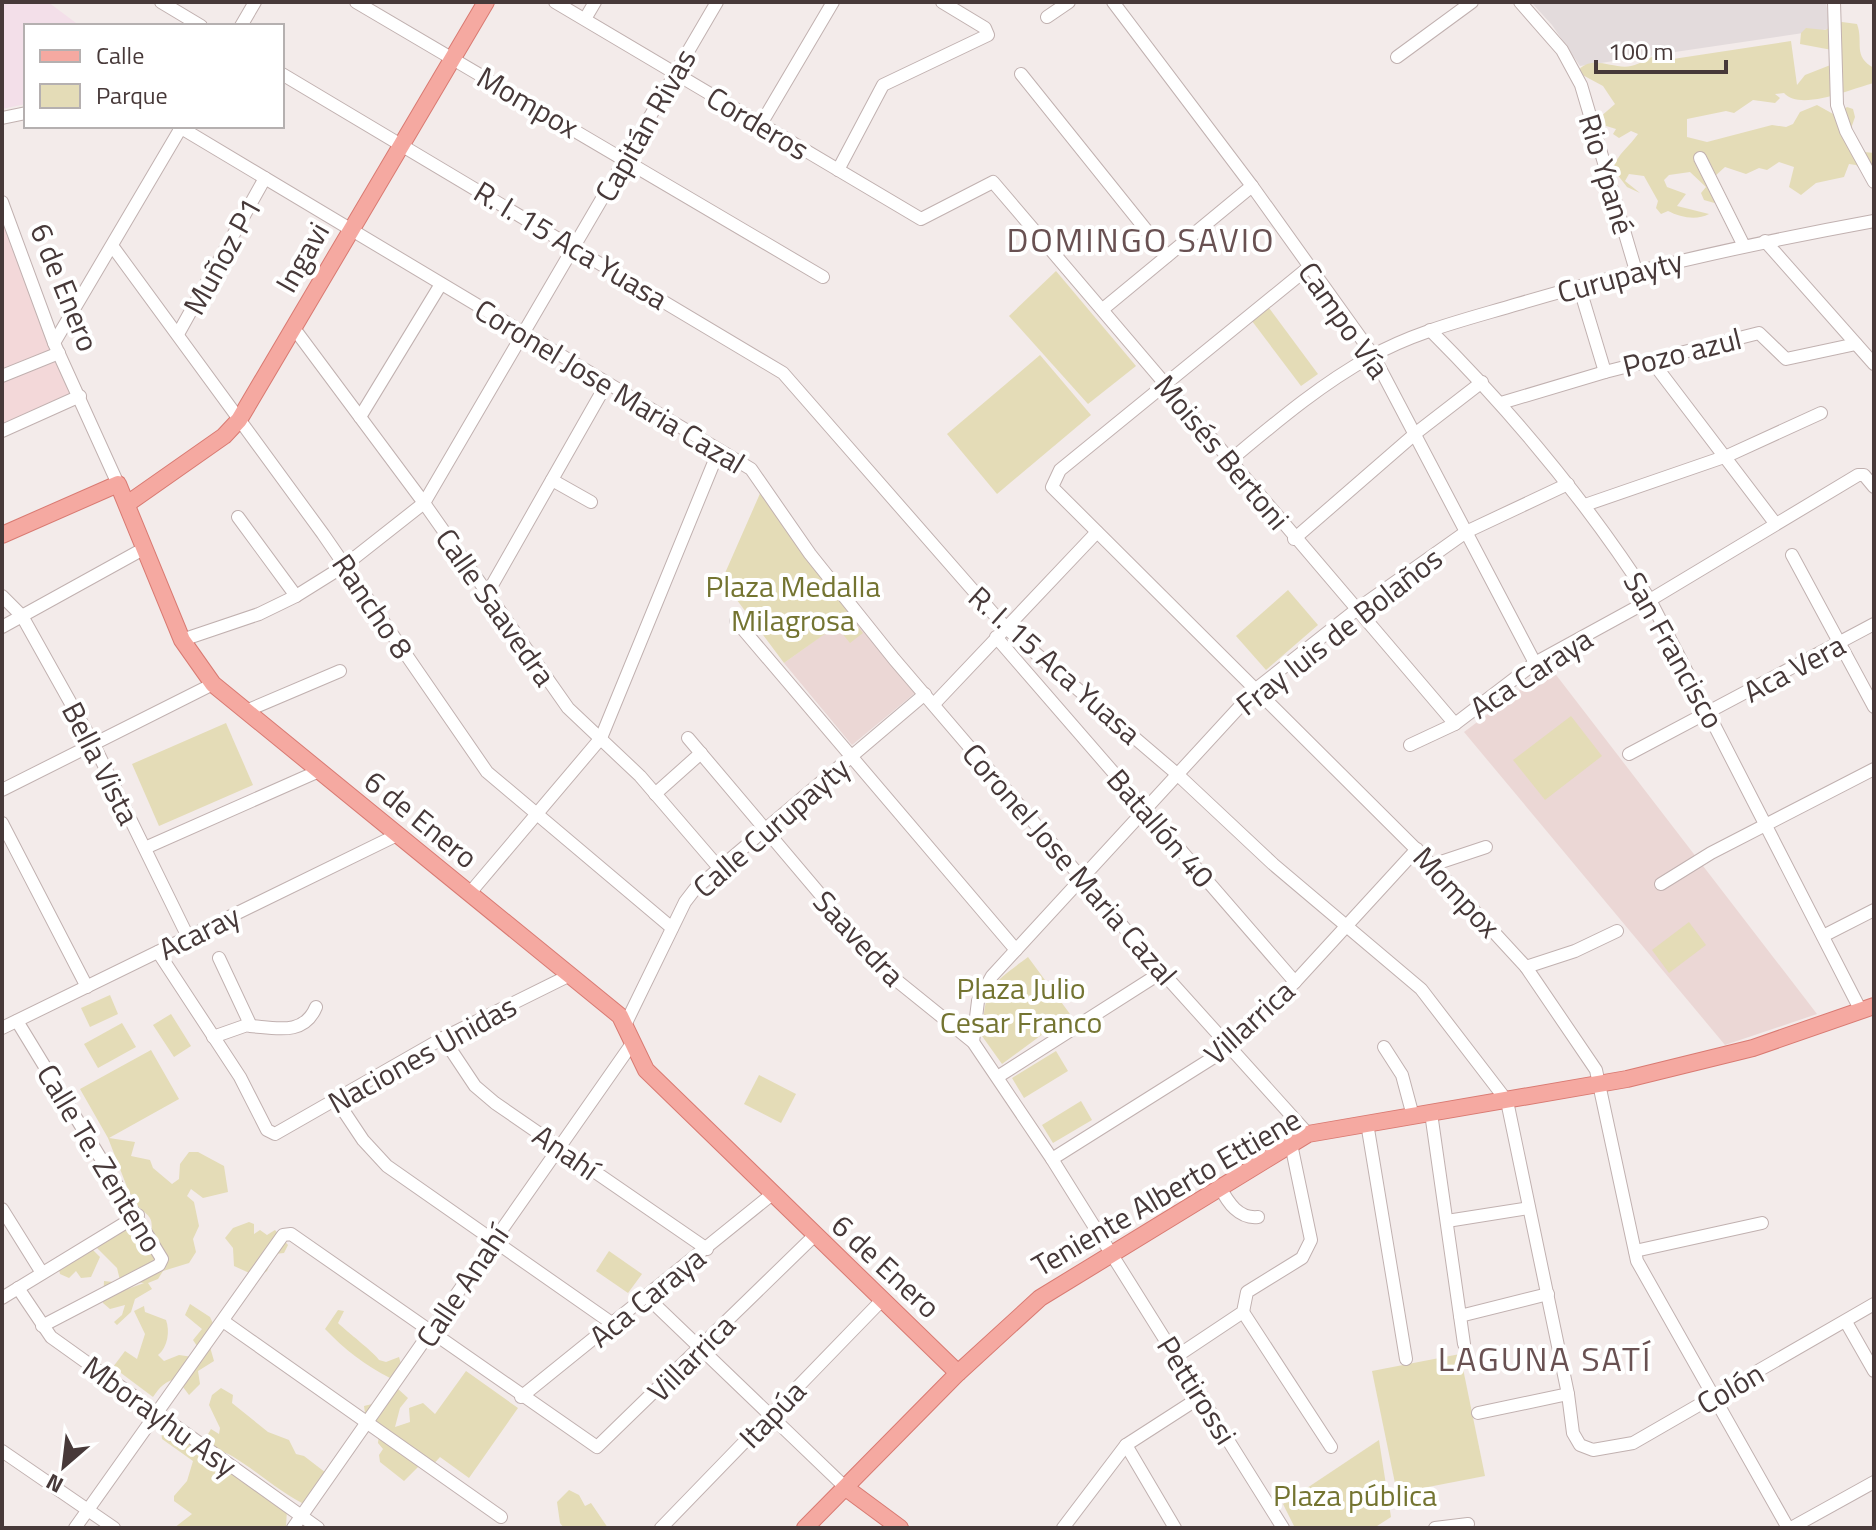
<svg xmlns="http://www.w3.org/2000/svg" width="1876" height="1530" viewBox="0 0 1876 1530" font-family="'Titillium Web',sans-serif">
  <rect width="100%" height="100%" fill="#f3ebea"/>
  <path fill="#f3d8d9" d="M2,195L81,395L2,433Z"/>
  <path fill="#e3dbdc" d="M1531,2H1826L1830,29L1580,66L1552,25Z"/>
  <g fill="#ebd7d5">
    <path d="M853,613L915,693L852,745L784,663Z"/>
    <path d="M1550,667L1817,1014L1725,1045L1464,732Z"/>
  </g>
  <path fill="#f3dfe9" d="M2,2H48L80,26H26V104L2,109Z"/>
  <g fill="#e4dcb7">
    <path d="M1842,22L1857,24C1864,43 1852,56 1874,68V83C1853,88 1800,112 1784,93L1775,94L1780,98L1775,103L1753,100L1734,113L1726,111L1687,119V137L1707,142L1772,125L1786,127L1793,124L1800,112L1817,105L1835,115L1847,107L1853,109L1855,117L1848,137L1855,151L1874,153V181L1856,165L1849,164L1844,177L1816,183L1801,195L1789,187L1794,167L1779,162L1767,170L1759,168L1746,174L1725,167L1715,176L1718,204L1704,200L1701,193L1706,187L1690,172L1669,175L1664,180L1667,187L1686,194L1677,206L1709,214C1696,221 1680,217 1668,211L1661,214L1656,208L1658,201L1644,176L1629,174L1625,181L1640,193L1627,187L1613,169C1617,154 1630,146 1638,134L1631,131L1619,138L1613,134L1616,129L1603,125L1599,118L1615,104L1603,86L1577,72C1591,53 1613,70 1631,66C1641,64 1651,56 1661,53L1673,59L1791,41L1797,85L1805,75L1833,64L1832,50L1800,44L1801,33L1806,28L1825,30Z"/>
    <path d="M1056,271L1136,366L1088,404L1009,316Z"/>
    <path d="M1269,308L1318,374L1301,386L1252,321Z"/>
    <path d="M1040,355L1091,415L997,494L947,434Z"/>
    <path d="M762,489L853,613L850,616L863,633L850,643L836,626L784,663L722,580Z"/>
    <path d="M1288,590L1318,625L1266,670L1236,636Z"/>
    <path d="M1571,716L1602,756L1545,800L1513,760Z"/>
    <path d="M226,723L253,785L159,826L132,764Z"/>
    <path d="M1689,922L1706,945L1669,973L1652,950Z"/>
    <path d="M1028,957L1070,1014L1002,1064L982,1036C985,987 989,986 1028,957Z"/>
    <path d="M110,995L118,1014L90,1027L81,1008Z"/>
    <path d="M171,1014L191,1046L174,1057L153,1025Z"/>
    <path d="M122,1023L136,1047L98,1068L84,1044Z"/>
    <path d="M151,1050L179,1099L109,1138L135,1142L131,1156L150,1160L153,1168L172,1184L179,1179L180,1164L189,1152H198L224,1166L228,1192L203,1198L191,1189L187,1196L194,1202L199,1226L193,1239L196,1252L189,1263L163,1271L158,1279L148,1283L152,1289L135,1299L131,1312L117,1325L114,1322L122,1315L125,1305L110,1309L103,1303L104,1281L113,1282L125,1290L144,1283L120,1280L117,1268L97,1248V1240L130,1225L143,1231V1245L150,1251C153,1210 156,1224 125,1195L127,1187L108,1138L80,1089Z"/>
    <path d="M1056,1051L1068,1071L1024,1098L1012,1078Z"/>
    <path d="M759,1075L796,1094L781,1123L744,1104Z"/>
    <path d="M1081,1101L1092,1120L1053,1143L1042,1125Z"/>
    <path d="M249,1222L254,1224V1234L260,1230L267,1235L275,1230L288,1245L284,1253L274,1254L267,1271L258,1277L234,1266L233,1248L225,1238L233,1228Z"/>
    <path d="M90,1247L100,1257L91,1277L81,1278L76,1271L69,1278L60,1274L56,1257Z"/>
    <path d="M609,1251L642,1274L628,1293L596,1271Z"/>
    <path d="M190,1304L210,1317L216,1330L210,1347L214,1361L198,1371L200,1384L189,1395L177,1379C166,1380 159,1388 153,1397L113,1367L125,1351L137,1359L145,1334L134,1311L144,1306L145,1312L166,1320C170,1331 168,1347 158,1355L164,1361L179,1355L193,1357L199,1349L193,1340L202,1329L185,1315Z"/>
    <path d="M338,1310L344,1311L338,1323C346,1331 375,1353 379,1360L386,1362L399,1357L401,1364L390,1378C366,1366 344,1349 325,1329Z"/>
    <path d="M1460,1354L1485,1476L1397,1493L1372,1371Z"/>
    <path d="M466,1371L518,1408L469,1478L440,1457L431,1467L419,1466L404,1481L380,1462L379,1455L383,1449L378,1443L380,1424L365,1413L364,1406L376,1403L397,1388L408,1398L400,1408L395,1427L410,1422L409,1408L423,1403L435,1414Z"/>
    <path d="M221,1388L233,1395L232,1403L268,1432L289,1440L296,1454L304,1456L330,1476L312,1508C281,1494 260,1473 232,1456C222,1450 212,1450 204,1441L211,1429L219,1434L220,1428L209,1405L212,1395Z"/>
    <path d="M161,1431C178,1431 211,1453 219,1468L230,1469L287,1509L286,1528H174L192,1514L174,1501V1496L187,1481L193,1461L162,1439Z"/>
    <path d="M1379,1440L1391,1517L1374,1528H1295L1283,1504Z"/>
    <path d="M569,1490L579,1495L585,1506L591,1503L608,1528H564L560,1523L557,1502Z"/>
  </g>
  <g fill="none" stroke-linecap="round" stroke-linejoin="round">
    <g stroke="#c1b1b0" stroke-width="14">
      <g id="minor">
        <path d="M161,2L201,26"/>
        <path d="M356,2L823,277"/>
        <path d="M555,2L921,219L993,182L1455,724"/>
        <path d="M1113,2L1252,186L1373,355L1535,663"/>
        <path d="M1520,2L1562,50L1581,85L1636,271"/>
        <path d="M1834,2L1837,105L1846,131L1874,182"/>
        <path d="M1047,17L1069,2"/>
        <path d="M585,19L595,2"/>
        <path d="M241,26L255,2"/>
        <path d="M1397,57L1472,2"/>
        <path d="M282,74L783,373L1006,628L1177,774L1273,864L1421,989L1507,1101L1568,1394L1573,1433L1580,1445L1593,1450L1633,1443L1874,1304"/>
        <path d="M1021,74L1167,256"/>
        <path d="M2,118L26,113"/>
        <path d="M761,124L833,2"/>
        <path d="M178,126L751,469L810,554L894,659L1162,972L1308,1134"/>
        <path d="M1700,158L1743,244"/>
        <path d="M838,170L883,85L988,35L985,28L942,2"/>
        <path d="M2,202L54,343L118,484"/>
        <path d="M1765,241L1874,364"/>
        <path d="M113,247L323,534L487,772L672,928"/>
        <path d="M1308,268L1060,470L1052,487L1432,865L1526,967L1596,1070L1637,1261L1788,1528"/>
        <path d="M1579,286L1605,372"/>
        <path d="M1103,309L1252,186"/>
        <path d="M293,327L424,503L568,708L640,776L720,869"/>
        <path d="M1430,330C1513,413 1587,502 1650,600L1860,1009"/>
        <path d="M178,334L265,178"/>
        <path d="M54,343L182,126"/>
        <path d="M1651,360L1775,523"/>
        <path d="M2,376L59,353"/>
        <path d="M1501,403L1605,372L1759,333L1786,359L1856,344"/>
        <path d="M360,417L441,284"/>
        <path d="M2,431L80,396"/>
        <path d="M1228,462C1274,424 1318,386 1370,357C1416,331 1468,319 1518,304C1636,269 1754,243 1874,221"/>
        <path d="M552,480L591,502"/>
        <path d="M1585,505L1727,456L1821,413"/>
        <path d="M238,517L296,596"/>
        <path d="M1294,539L1416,433L1482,382"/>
        <path d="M1792,555L1874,707"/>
        <path d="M487,594L607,383"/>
        <path d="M2,596L22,616L93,743L188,937"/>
        <path d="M736,621L1016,950"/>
        <path d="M2,627L145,548"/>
        <path d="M996,637L1295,982"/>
        <path d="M182,640L259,614L296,596L344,566L424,503L717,2"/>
        <path d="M934,704L1097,532"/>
        <path d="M246,711L340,671"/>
        <path d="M688,738L885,971L973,1042L1052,1159L1283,1528"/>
        <path d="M1410,745L1455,724L1535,663L1650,600L1858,475H1864L1874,487"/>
        <path d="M1629,754L1874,624"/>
        <path d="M2,790L213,684"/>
        <path d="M655,794L701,753"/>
        <path d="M2,823L87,987"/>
        <path d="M145,848L319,771"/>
        <path d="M1432,865L1486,847"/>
        <path d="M1661,884L1711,853L1874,769"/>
        <path d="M469,894L601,738L719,450"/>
        <path d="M1823,936L1874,910"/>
        <path d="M158,952L240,1077L267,1130L275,1134L443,1038L570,975"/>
        <path d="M1526,967L1575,951L1617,931"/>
        <path d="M17,1021L162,1259L159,1265L42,1326"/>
        <path d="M625,1025L685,902L695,889L925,694"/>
        <path d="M250,1026C276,1028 304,1036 316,1007"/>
        <path d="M2,1028L397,835"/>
        <path d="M213,1037L250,1024L219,958"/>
        <path d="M443,1038L475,1086L495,1103L707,1249"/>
        <path d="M973,1042L978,1001L992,976L1256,689L1356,610L1466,532L1568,484"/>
        <path d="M1384,1047L1402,1075L1413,1116"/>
        <path d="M999,1076L1162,972"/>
        <path d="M337,1101L363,1140L387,1166L613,1324"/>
        <path d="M1431,1113L1464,1344"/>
        <path d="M1367,1123L1406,1359"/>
        <path d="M1052,1159L1230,1047L1295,982L1417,849"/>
        <path d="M1220,1187C1228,1203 1239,1219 1258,1217"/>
        <path d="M2,1209L42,1273"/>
        <path d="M1447,1221L1529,1208"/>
        <path d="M1635,1251L1762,1223"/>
        <path d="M18,1288L51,1337L318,1528"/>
        <path d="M647,1297L846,1488"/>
        <path d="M2,1298L138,1215"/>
        <path d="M1243,1312L1331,1447"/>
        <path d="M1460,1316L1548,1294"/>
        <path d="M223,1321L501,1517"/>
        <path d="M1846,1322L1874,1371"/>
        <path d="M1177,1356L1243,1312L1247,1292L1302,1258L1311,1240L1291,1144"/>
        <path d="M521,1397L771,1195"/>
        <path d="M1478,1413L1568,1394"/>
        <path d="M1126,1445L1175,1528"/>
        <path d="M2,1451L114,1528"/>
        <path d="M75,1528L283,1235L291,1234L597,1447L814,1236"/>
        <path d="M293,1528L631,1045"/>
        <path d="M661,1528L882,1300"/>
        <path d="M1063,1528L1126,1445L1202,1396"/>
        <path d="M1435,1528L1468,1524"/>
        <path d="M1791,1528L1874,1482"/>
      </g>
    </g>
    <g stroke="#d97a72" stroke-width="18">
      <g id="major">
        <path d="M127,504L224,436L239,420L486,2"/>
        <path d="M2,535L118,484L182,640L213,684L620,1016L646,1070L958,1373"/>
        <path d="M846,1488L900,1528"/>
        <path d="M805,1528L958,1373L1040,1298L1308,1134L1627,1079L1753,1048L1874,1006"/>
      </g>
    </g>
    <use href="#minor" stroke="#fff" stroke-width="12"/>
    <use href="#major" stroke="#f5a9a1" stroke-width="16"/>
  </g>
  <g text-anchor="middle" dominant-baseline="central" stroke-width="8" stroke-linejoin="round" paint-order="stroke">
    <g font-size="30" fill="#473939" stroke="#fff">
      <text transform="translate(528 102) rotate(30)">Mompox</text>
      <text transform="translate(758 123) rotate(31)">Corderos</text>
      <text transform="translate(645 125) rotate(-60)">Capitán Rivas</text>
      <text transform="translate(1607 174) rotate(73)">Rio Ypané</text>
      <text transform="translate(571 245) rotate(31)">R. I. 15 Aca Yuasa</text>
      <text transform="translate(222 256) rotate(-61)">Muñoz P1</text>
      <text transform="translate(302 257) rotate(-60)">Ingavi</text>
      <text transform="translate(1620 276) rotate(-15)">Curupayty</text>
      <text transform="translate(65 287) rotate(68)">6 de Enero</text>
      <text transform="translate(1344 320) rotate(55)">Campo Vía</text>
      <text transform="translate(1682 352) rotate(-14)">Pozo azul</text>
      <text transform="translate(610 386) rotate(31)">Coronel Jose Maria Cazal</text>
      <text transform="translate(1222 452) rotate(50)">Moisés Bertoni</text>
      <text transform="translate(373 606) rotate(56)">Rancho 8</text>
      <text transform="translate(496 607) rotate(55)">Calle Saavedra</text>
      <text transform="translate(1339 631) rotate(-38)">Fray luis de Bolaños</text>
      <text transform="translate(1674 650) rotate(61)">San Francisco</text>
      <text transform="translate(1055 665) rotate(42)">R. I. 15 Aca Yuasa</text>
      <text transform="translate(1794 668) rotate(-28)">Aca Vera</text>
      <text transform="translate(1531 673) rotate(-33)">Aca Caraya</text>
      <text transform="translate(101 763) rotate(63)">Bella Vista</text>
      <text transform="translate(421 819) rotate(39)">6 de Enero</text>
      <text transform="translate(771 827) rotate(-41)">Calle Curupayty</text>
      <text transform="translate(1161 828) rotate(49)">Batallón 40</text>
      <text transform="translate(1070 864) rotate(49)">Coronel Jose Maria Cazal</text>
      <text transform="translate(1457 892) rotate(47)">Mompox</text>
      <text transform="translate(199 932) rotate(-26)">Acaray</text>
      <text transform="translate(859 938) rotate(47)">Saavedra</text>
      <text transform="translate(1249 1022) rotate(-42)">Villarrica</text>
      <text transform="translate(422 1054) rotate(-29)">Naciones Unidas</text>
      <text transform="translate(566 1152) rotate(35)">Anahí</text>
      <text transform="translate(100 1158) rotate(59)">Calle Te. Zenteno</text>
      <text transform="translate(1166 1192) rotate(-30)">Teniente Alberto Ettiene</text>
      <text transform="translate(886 1266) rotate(43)">6 de Enero</text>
      <text transform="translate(462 1286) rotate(-56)">Calle Anahí</text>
      <text transform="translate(647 1297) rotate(-39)">Aca Caraya</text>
      <text transform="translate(691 1358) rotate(-45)">Villarrica</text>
      <text transform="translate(1730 1388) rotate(-30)">Colón</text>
      <text transform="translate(1197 1390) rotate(58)">Pettirossi</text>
      <text transform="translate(772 1414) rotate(-46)">Itapúa</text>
      <text transform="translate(160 1416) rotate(36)">Mborayhu Asy</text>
    </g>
    <g font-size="30" fill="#747431" stroke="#fff">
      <text x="793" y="586">Plaza Medalla<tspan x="793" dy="34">Milagrosa</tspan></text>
      <text x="1021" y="988">Plaza Julio<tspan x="1021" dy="34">Cesar Franco</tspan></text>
      <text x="1355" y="1495">Plaza pública</text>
    </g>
    <g font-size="34" letter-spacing="2" fill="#695152" stroke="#fff">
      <text x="1141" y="239">DOMINGO SAVIO</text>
      <text x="1545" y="1358">LAGUNA SATÍ</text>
    </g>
  </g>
  <rect width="1876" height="1530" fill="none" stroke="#473939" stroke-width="8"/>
  <rect x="24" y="24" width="260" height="104" fill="#ffffff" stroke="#b5b0b0" stroke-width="2"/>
  <rect x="40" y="50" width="40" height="12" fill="#f5a9a1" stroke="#b5b0b0" stroke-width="2"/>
  <text x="96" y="64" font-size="24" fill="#473939">Calle</text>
  <rect x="40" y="84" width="40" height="24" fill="#e4dcb7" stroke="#b5b0b0" stroke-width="2"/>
  <text x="96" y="104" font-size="24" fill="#473939">Parque</text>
  <g transform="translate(64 1466) rotate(208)" stroke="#ffffff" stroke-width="6" paint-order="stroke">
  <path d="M0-6L14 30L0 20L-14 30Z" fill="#473939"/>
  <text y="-12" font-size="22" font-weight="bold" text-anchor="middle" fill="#473939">N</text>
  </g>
  <path d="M1596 60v12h130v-12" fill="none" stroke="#473939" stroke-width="4"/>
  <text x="1608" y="60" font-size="24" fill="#473939" stroke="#ffffff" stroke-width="6" paint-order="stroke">100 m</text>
</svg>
